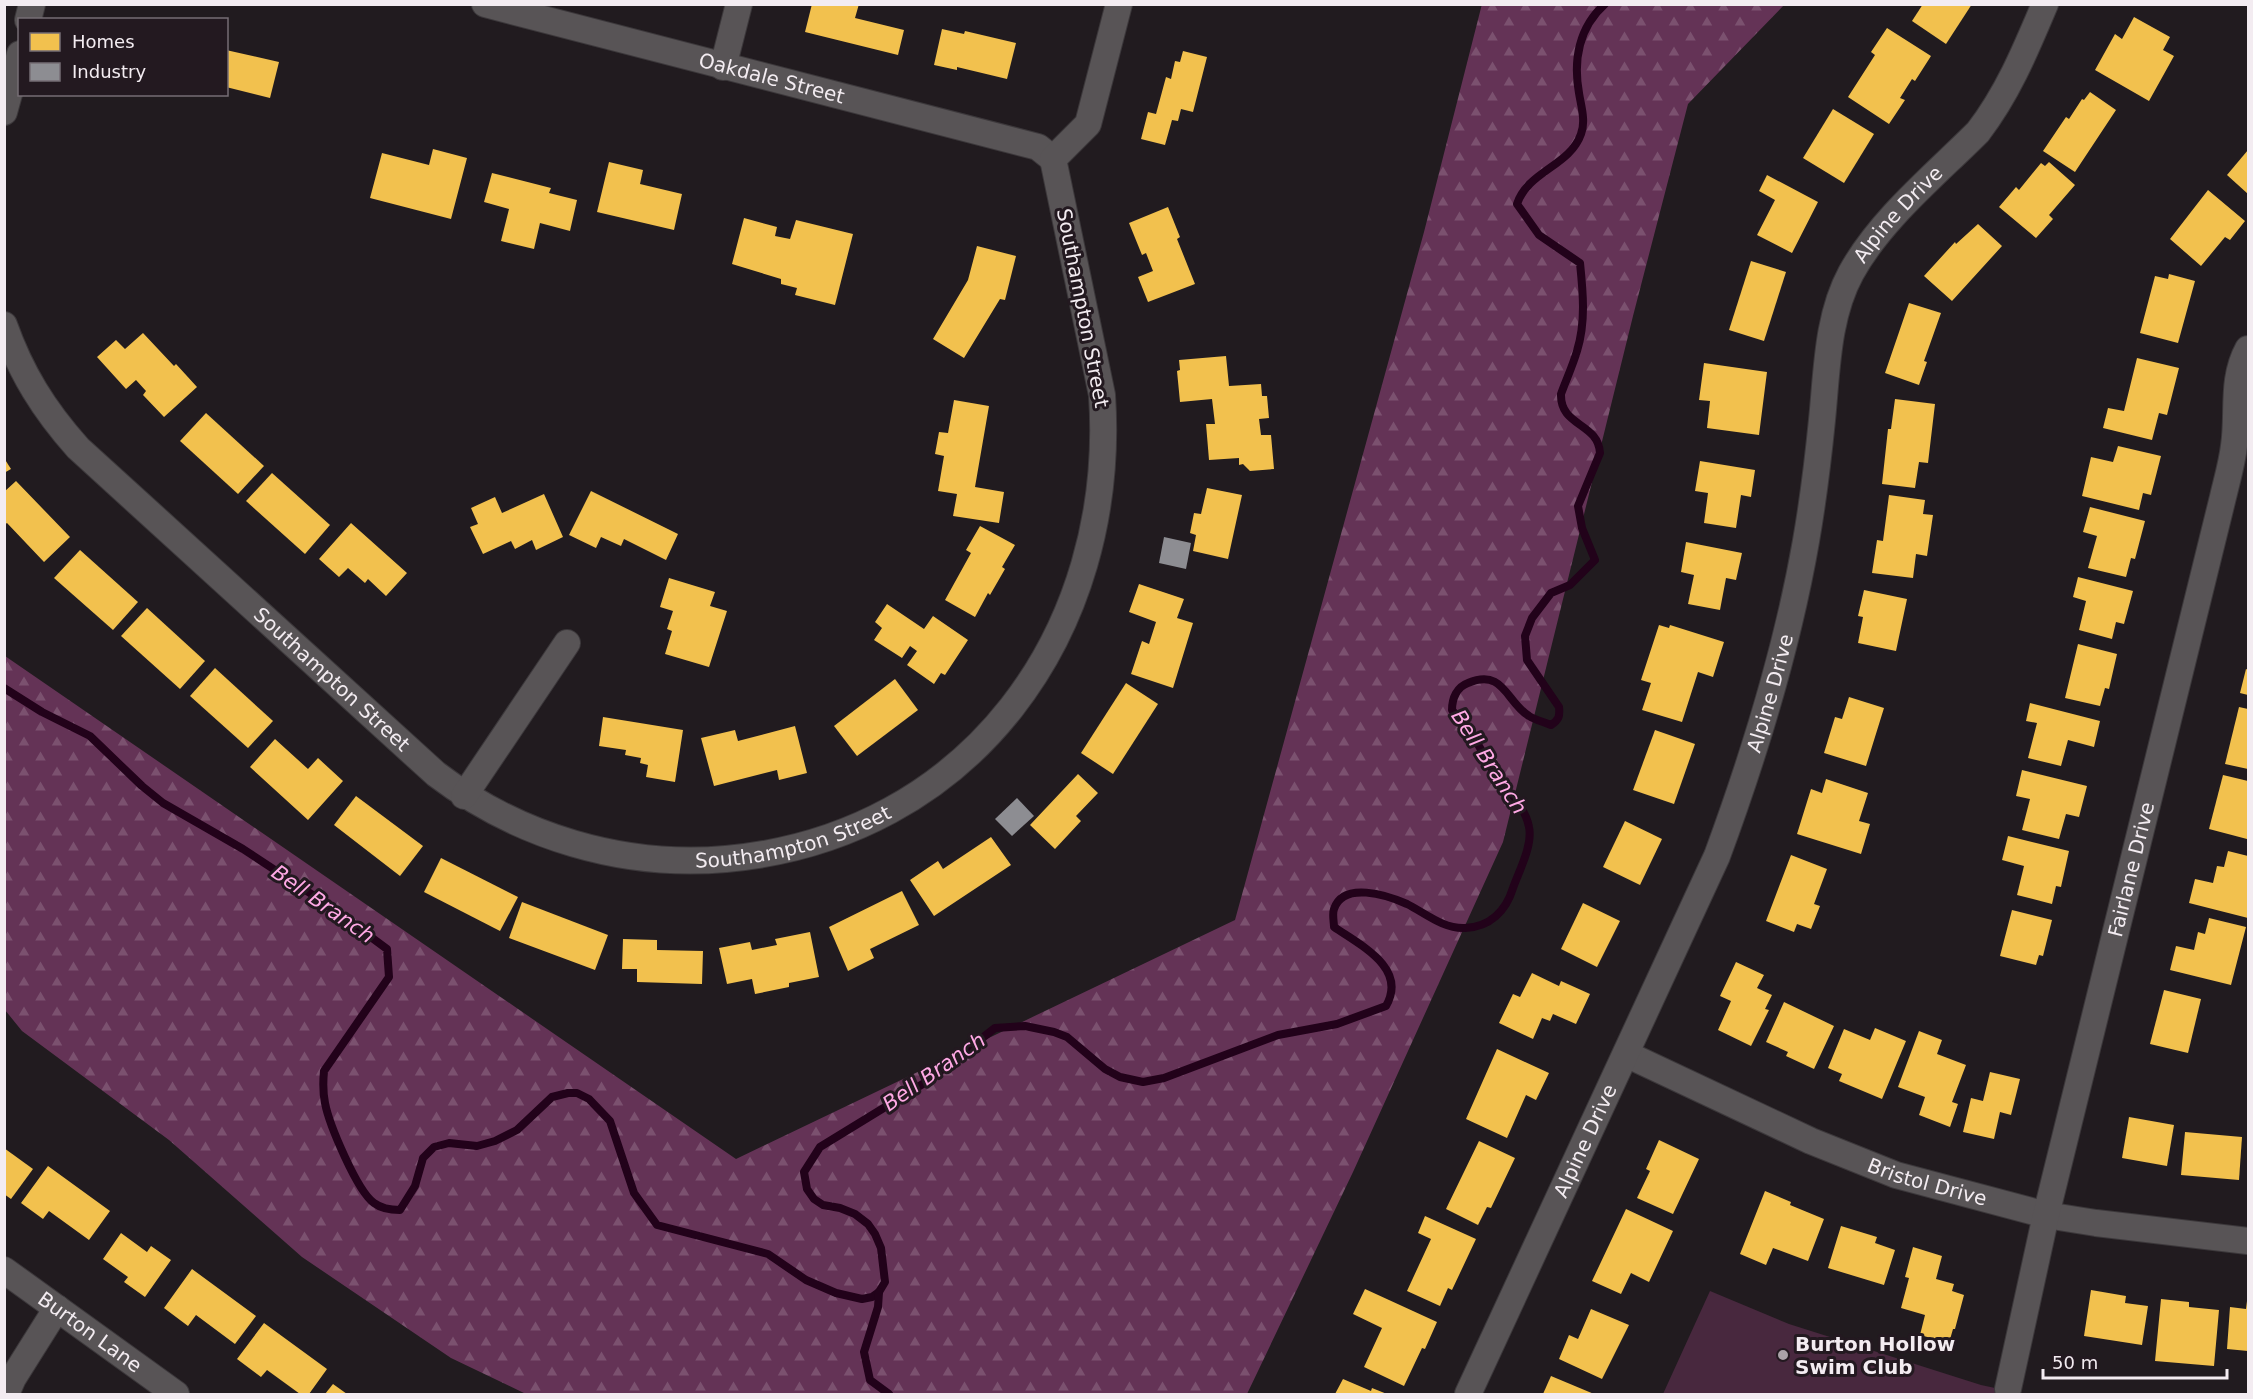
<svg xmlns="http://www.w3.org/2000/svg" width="2253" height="1399" viewBox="0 0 2253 1399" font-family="'DejaVu Sans',sans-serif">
  <defs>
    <pattern id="forest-firs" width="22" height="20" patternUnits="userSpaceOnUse" patternTransform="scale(1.5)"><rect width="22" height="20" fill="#643356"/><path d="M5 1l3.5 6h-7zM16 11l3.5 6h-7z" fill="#7b516f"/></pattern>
  </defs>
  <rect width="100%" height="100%" fill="#211b1f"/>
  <path fill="url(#forest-firs)" d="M1482,4L1784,5L1688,104L1633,316L1503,842L1353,1172L1247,1394H526L451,1358L302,1257L169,1140L22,1031L5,1010V656L736,1159L1235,920L1424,232Z"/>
  <path fill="#48283e" d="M1710,1291L1789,1324L1981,1385L2023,1394H1663Z"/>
  <g fill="#f2c14e">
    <path d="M812,4H859L855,18L904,30L898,55L805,32Z"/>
    <path d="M1923,4H1972L1946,44L1912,21Z"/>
    <path d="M2134,17L2170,37L2163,50L2174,56L2149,101L2095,70L2115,34L2122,39Z"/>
    <path d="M1887,28L1931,56L1915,81L1912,79L1900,98L1905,100L1889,124L1848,97L1875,55L1871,52Z"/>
    <path d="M942,29L964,34L965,31L1016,43L1007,79L957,67V70L934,65Z"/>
    <path d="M226,50L279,62L270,98L226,87Z"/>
    <path d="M1183,51L1207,57L1193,112L1181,109L1178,121L1172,120L1165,145L1141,139L1148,112L1156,114L1166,77L1171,79L1175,61L1180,62Z"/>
    <path d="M2090,92L2116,110L2075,172L2043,151L2066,117L2069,119L2082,99L2084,100Z"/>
    <path d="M1833,109L1874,134L1844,183L1803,158Z"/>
    <path d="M433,149L467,158L451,219L370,198L382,153L429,165Z"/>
    <path d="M2248,150V194L2227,175Z"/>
    <path d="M609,162L643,170L640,184L682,194L674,230L597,212Z"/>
    <path d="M2049,162L2075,185L2049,215L2053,219L2036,238L1999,207L2016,187L2019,190L2041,163L2045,166Z"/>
    <path d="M492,173L551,188L549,193L577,200L570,231L540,223L534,249L501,241L509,209L484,202Z"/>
    <path d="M1767,175L1818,202L1792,253L1757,235L1775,200L1759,191Z"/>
    <path d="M2208,190L2245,221L2230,240L2225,237L2201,266L2170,239Z"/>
    <path d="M1168,207L1180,237L1177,239L1195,284L1148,302L1138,277L1153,271L1146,253L1142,255L1129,223Z"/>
    <path d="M744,218L777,227L775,236L790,239L796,220L853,234L835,305L795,295L797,288L781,284V279L732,264Z"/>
    <path d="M1978,224L2002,246L1952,301L1924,276L1955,242L1956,244Z"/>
    <path d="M977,246L1016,256L1005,300L1000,299L964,358L933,339L968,280Z"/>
    <path d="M1751,261L1786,272L1764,341L1729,330Z"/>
    <path d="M2169,274L2195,281L2178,343L2140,333L2155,276L2168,279Z"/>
    <path d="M1909,303L1941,313L1924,361L1927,362L1919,385L1885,373Z"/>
    <path d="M143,333L174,366L176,364L197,387L164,417L143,395L146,391L136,380L126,389L97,357L116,340L125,349Z"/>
    <path d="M1226,356L1229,386L1261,384L1262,396H1267L1269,418L1259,419L1261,435H1271L1274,469L1250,471L1243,464L1239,465V458L1209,460L1206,424H1215L1212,399L1180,402L1177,371L1180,370L1179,360Z"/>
    <path d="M2137,358L2179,368L2167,415L2159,413L2152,440L2103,428L2108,408L2124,411Z"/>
    <path d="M1704,363L1767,372L1759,435L1707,428L1710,401L1699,400Z"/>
    <path d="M1895,399L1935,404L1928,463L1919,462L1915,488L1882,484L1888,429H1891Z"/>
    <path d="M954,400L989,406L975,487L1004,492L999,523L953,516L957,494L938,491L944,456L935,454L939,432L948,433Z"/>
    <path d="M206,413L264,466L238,494L180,441Z"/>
    <path d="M2118,446L2161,456L2151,495L2143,493L2139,510L2082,496L2091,457L2113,462Z"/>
    <path d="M4,458L11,469L4,473Z"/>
    <path d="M1700,461L1755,470L1751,497L1741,495L1736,528L1704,523L1708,493L1695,491Z"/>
    <path d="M272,473L330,525L305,554L246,501Z"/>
    <path d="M16,481L70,537L44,562L7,523L4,525V492Z"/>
    <path d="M1207,488L1242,495L1228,559L1193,551L1196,535L1190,533L1194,513L1201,514Z"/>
    <path d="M591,491L678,534L666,560L624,539L621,546L601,537L596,548L569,535Z"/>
    <path d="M544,494L563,537L536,550L532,540L515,549L511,541L483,554L470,527L478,524L471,508L495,497L502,513Z"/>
    <path d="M1889,495L1925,500L1923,514L1933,515L1927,556L1916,554L1913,578L1872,573L1877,540L1883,541Z"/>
    <path d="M2090,507L2145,521L2135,559L2131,558L2126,577L2088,568L2097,536L2083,532Z"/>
    <path d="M351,523L407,573L386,596L368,579L365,583L348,568L339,577L319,559Z"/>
    <path d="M980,526L1015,545L1002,567L1005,569L990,595L988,593L975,617L945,600L971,553L966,550Z"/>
    <path d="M1686,542L1742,553L1736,580L1726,578L1720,610L1688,604L1694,575L1681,572Z"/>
    <path d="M80,550L138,602L113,630L54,578Z"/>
    <path d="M2078,577L2133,591L2124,624L2116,622L2112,639L2079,630L2086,601L2073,597Z"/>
    <path d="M669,578L715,592L710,606L727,611L709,667L665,654L672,631L667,629L673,611L660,607Z"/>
    <path d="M1139,584L1184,599L1177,618L1193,623L1173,688L1131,674L1142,641L1149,644L1156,622L1129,612Z"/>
    <path d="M1864,590L1907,599L1896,651L1858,643L1863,617L1858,616Z"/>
    <path d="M887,604L924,629L933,616L968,640L945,675L941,673L934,684L907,665L917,651L910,646L902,658L874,640L882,628L875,622Z"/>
    <path d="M147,608L205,661L180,689L121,636Z"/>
    <path d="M1659,625L1669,628L1670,625L1724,642L1713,677L1698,672L1682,722L1642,710L1651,683L1641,680Z"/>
    <path d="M2078,644L2117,654L2109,689L2105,688L2100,706L2065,698Z"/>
    <path d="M215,668L273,721L248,748L190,696Z"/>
    <path d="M2246,669L2248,670V695L2240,693Z"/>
    <path d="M895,679L918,710L857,756L834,726Z"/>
    <path d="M1126,683L1158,704L1113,774L1081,753Z"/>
    <path d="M1849,697L1884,708L1866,766L1824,753L1835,717L1842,719Z"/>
    <path d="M2030,703L2100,721L2094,747L2068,740L2061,766L2028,758L2037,723L2026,721Z"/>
    <path d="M2239,707L2248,709V769L2225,764Z"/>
    <path d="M603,717L683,730L675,782L646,777L648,765L640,763L641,758L625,755L626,750L599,746Z"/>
    <path d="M795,726L807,773L779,780L777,770L714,786L701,738L735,730L738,741Z"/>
    <path d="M1655,730L1695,744L1674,804L1633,790Z"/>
    <path d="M275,739L308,769L318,758L343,781L308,820L250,767Z"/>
    <path d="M2022,770L2087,786L2079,817L2066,814L2059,839L2022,830L2030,799L2016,796Z"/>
    <path d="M1078,774L1098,793L1076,816L1081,821L1055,849L1030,825Z"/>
    <path d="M2223,775L2248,781L2247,839L2209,829Z"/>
    <path d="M1826,779L1868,793L1859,821L1870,824L1861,854L1797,834L1811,789L1822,793Z"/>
    <path d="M356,796L423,846L400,876L334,825Z"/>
    <path d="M1625,821L1662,839L1640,885L1603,867Z"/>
    <path d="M2008,836L2069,851L2061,887L2056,886L2052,904L2017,895L2024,866L2002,860Z"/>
    <path d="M991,837L1011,865L934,916L910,880L938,861L943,869Z"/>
    <path d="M2228,851L2248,856V918L2189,903L2195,879L2213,883L2217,866L2224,867Z"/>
    <path d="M1791,855L1827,869L1814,904L1820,906L1811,929L1797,924L1794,932L1766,921Z"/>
    <path d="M441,858L518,897L500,931L424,892Z"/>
    <path d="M902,891L919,925L870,949L874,958L848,971L829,927Z"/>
    <path d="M522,902L608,935L595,970L509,938Z"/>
    <path d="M1583,903L1620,921L1597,967L1561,949Z"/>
    <path d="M2012,910L2052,920L2043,956L2039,955L2036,965L2000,956Z"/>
    <path d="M2209,918L2246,927L2231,985L2170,970L2176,946L2194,950L2198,932L2205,934Z"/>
    <path d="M810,932L819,977L789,983V987L755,994L752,979L727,984L719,948L750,942L752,950L777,945L775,939Z"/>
    <path d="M623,939L657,940V950L703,951L702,984L637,982V969H622Z"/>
    <path d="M1736,962L1764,975L1757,988L1772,995L1765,1009L1769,1010L1751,1046L1718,1030L1731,1001L1720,996Z"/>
    <path d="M1532,973L1559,986L1561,981L1590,994L1576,1024L1553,1014L1550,1021L1542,1018L1533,1039L1499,1023L1513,994L1520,997Z"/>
    <path d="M2164,990L2201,999L2188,1053L2150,1044Z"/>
    <path d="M1784,1002L1834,1026L1814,1069L1786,1056L1788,1052L1766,1042Z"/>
    <path d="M1875,1028L1906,1041L1882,1099L1839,1081L1842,1074L1828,1068L1844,1029L1870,1040Z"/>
    <path d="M1919,1031L1942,1040L1937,1054L1966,1065L1952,1102L1958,1104L1950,1127L1919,1115L1925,1097L1898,1087Z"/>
    <path d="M1497,1049L1549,1073L1536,1100L1526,1095L1507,1138L1466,1119Z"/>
    <path d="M1990,1072L2020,1079L2011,1115L2000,1112L1994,1139L1963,1132L1971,1098L1983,1101Z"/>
    <path d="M2129,1117L2174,1125L2167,1166L2122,1158Z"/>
    <path d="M2185,1132L2242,1137L2239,1180L2181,1175Z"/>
    <path d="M1659,1140L1699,1159L1673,1214L1637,1198L1650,1171L1646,1169Z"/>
    <path d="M1479,1141L1515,1158L1491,1208L1487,1207L1478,1225L1446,1209Z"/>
    <path d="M4,1148L33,1169L11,1199L4,1194Z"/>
    <path d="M48,1166L110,1211L89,1240L49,1211L43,1219L21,1203Z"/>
    <path d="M1765,1191L1791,1202L1790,1205L1824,1219L1808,1261L1773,1248L1766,1265L1740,1254Z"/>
    <path d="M1626,1209L1673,1231L1649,1282L1631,1273L1621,1294L1592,1281Z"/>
    <path d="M1425,1216L1476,1239L1452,1290L1448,1288L1440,1306L1407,1291L1431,1239L1418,1233Z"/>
    <path d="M1841,1226L1877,1237L1875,1243L1895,1250L1884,1285L1828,1268Z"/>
    <path d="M121,1233L147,1252L151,1246L171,1260L145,1297L124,1282L128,1277L103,1259Z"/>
    <path d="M1913,1247L1942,1256L1936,1279L1954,1284L1952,1291L1964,1295L1955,1329H1953L1949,1343L1920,1335L1925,1315L1901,1308L1909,1278L1905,1277Z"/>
    <path d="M192,1269L256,1316L235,1344L196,1315L188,1326L164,1308Z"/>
    <path d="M1365,1289L1437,1322L1425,1349L1422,1348L1404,1386L1364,1367L1382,1328L1353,1314Z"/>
    <path d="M2091,1290L2126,1296L2125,1303L2148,1306L2142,1345L2084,1336Z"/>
    <path d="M2161,1299L2189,1302V1307L2219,1310L2214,1366L2155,1361Z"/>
    <path d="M2247,1301L2248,1351L2227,1349L2230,1307L2246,1309Z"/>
    <path d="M1591,1309L1629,1325L1602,1379L1559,1359L1569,1335L1578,1339Z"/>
    <path d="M264,1323L327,1369L309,1394H300L267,1370L261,1377L237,1359Z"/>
    <path d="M1551,1376L1594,1394H1543Z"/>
    <path d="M1343,1379L1371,1391L1372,1388L1387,1394H1335Z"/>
    <path d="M333,1384L347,1394H325Z"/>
  </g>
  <g fill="#8d8d92">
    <path d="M1164,537L1191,543L1186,569L1159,563Z"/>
    <path d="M1017,798L1034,816L1012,836L995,819Z"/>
  </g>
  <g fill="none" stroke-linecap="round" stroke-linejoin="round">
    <g stroke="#22021a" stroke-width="8">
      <path d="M4,688L42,712L90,736L142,786L163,803L243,849L325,903L387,949L389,977L324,1071C323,1081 323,1093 325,1103C329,1124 357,1191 374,1203C382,1209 391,1210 400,1210L415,1186L423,1158L434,1147L449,1143L477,1146L495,1141L517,1130L552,1097L568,1093H577L589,1099L610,1121L634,1193L657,1225L768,1254L806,1280L836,1293L862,1299L872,1297L879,1292L885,1282L881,1248L875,1234L868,1224L855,1214L840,1208L823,1205L814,1199L807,1189L804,1172L820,1147L926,1082L995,1028L1025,1026L1054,1032L1067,1037L1105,1069L1120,1077L1143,1082L1164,1078L1278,1035L1337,1024L1386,1006C1408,968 1360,945 1334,927C1334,922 1332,914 1334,909C1343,881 1387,895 1407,904C1425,913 1443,929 1465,928C1490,927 1506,911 1513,888C1519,871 1533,845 1529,827C1525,805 1506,791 1495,774C1487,762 1482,750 1474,738C1467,728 1459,719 1452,710C1452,698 1457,687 1468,683C1504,668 1506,702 1529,716C1535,720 1544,722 1551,725C1559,720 1560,716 1559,707L1527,660L1525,636L1532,618L1551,593L1570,585L1595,560L1582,528L1578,506L1600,453C1598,422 1560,427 1561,394C1566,380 1573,365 1577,351C1586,322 1583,292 1580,263L1539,235L1517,204C1528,171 1570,166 1581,134C1586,121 1581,106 1579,93C1573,60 1579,27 1605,4"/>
      <path d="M879,1292L878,1307L864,1352L870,1380L889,1394"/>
    </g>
    <g stroke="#3c383b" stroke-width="28">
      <g id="minor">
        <path id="s1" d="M485,4L1038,147L1053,159"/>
        <path d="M28,20L32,4"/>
        <path d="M723,67L739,4"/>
        <path d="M4,112L20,54"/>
        <path id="s2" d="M4,325C21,373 44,410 78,448L436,774C519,837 623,868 726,859C970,837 1118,632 1102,395L1053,159L1088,124L1119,4"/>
        <path d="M464,796L567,643"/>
        <path id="s3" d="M1626,1054L1811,1141L1896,1175L2046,1215L2096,1223L2248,1241"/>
        <path id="s4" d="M4,1270L176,1394"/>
        <path id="s5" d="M2008,1389L2046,1215L2223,497C2227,480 2232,463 2234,446C2239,413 2231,380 2248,349"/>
        <path d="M6,1394L13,1378L57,1308"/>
        <path id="s6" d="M1468,1394L1717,856C1755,753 1787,650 1806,541C1813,501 1818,460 1822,420C1827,371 1827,317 1851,273C1880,220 1935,175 1978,132C2008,93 2026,49 2045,4"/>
      </g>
    </g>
    <use href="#minor" stroke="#585456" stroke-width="26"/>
  </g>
  <circle fill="#aaa3a8" stroke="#231920" stroke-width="2" cx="1783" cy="1355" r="6"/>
  <g text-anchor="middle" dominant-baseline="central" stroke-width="6" stroke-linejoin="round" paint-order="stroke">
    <g font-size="20" fill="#f3ecf1" stroke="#231920">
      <text stroke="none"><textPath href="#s1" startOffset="296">Oakdale Street</textPath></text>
      <text stroke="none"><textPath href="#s6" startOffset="1269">Alpine Drive</textPath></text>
      <text transform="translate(1083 308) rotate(79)">Southampton Street</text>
      <text stroke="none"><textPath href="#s2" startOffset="488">Southampton Street</textPath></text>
      <text stroke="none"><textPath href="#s6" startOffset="764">Alpine Drive</textPath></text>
      <text stroke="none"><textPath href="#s2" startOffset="1008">Southampton Street</textPath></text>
      <text stroke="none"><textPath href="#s5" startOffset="534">Fairlane Drive</textPath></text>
      <text stroke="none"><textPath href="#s6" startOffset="279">Alpine Drive</textPath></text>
      <text stroke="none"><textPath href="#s3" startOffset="328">Bristol Drive</textPath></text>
      <text stroke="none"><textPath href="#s4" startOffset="106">Burton Lane</textPath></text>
    </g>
    <g font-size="20" font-weight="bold" fill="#f3ecf1" stroke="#231920" text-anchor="start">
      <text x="1795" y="1344">Burton Hollow<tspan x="1795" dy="23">Swim Club</tspan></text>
    </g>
    <g font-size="21" font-style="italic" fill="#ffa9e5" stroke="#231920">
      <text transform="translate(1489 762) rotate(57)">Bell Branch</text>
      <text transform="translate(323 904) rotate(35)">Bell Branch</text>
      <text transform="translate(934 1072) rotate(-35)">Bell Branch</text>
    </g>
  </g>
  <rect width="2253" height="1399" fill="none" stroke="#f3ecf1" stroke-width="12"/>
  <rect x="18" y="18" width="210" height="78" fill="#231920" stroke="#766d74" stroke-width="1.5"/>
  <rect x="30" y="33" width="30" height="18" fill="#f2c14e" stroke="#766d74" stroke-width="1.5"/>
  <text x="72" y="48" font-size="18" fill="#f3ecf1">Homes</text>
  <rect x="30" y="63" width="30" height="18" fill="#8d8d92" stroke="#766d74" stroke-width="1.5"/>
  <text x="72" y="78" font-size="18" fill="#f3ecf1">Industry</text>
  <path d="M2043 1369v9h184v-9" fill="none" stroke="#f3ecf1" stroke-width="3"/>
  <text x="2052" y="1369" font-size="18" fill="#f3ecf1" stroke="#231920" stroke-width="4.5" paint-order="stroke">50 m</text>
</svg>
